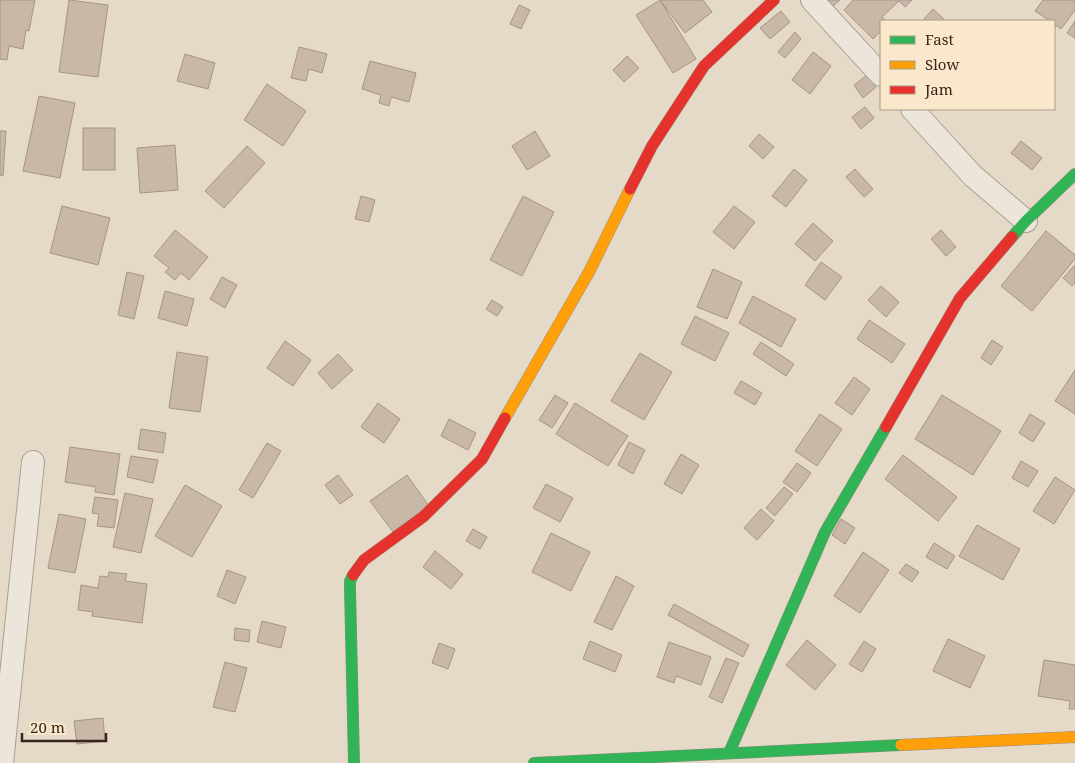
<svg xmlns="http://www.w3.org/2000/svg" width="1075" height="763" viewBox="0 0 1075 763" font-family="'Noto Serif',serif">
  <rect width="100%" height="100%" fill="#e5dac7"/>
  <g fill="#c9b7a8" stroke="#a59487">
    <path d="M0,0H35L29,31L26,30L23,49L9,46L7,60L0,59Z"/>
    <path d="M69,0L108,5L98,77L59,72Z"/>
    <path d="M660,0L696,59L673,73L636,15Z"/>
    <path d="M660,0H703L712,12L685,33Z"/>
    <path d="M827,0H840L832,7Z"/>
    <path d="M853,0H912L905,7L899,1L882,17L886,21H881V31L873,39L844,10Z"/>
    <path d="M1043,0H1075V10L1061,29L1054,24V21H1050L1035,11Z"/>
    <path d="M519,5L530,10L521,29L510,24Z"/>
    <path d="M933,9L946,21H926L924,19Z"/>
    <path d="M781,11L790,22L770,39L760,28Z"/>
    <path d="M1075,21V38L1067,33Z"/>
    <path d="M795,32L801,39L785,58L778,52Z"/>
    <path d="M299,47L327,54L322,73L309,69L306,81L291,78Z"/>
    <path d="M813,52L831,66L810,94L792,80Z"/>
    <path d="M185,54L215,63L208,89L177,81Z"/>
    <path d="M627,56L639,68L624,82L613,70Z"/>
    <path d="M370,61L416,73L409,102L391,97L389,106L379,103L381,95L362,89Z"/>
    <path d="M867,75L876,87L863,98L854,85Z"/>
    <path d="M267,84L306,111L283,146L244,120Z"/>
    <path d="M39,96L75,103L60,178L23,171Z"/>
    <path d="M865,107L874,118L861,129L852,117Z"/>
    <rect x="83" y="128" width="32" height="42"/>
    <path d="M0,131H6L3,176L0,175Z"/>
    <path d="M535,131L550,156L527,170L512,146Z"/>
    <path d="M759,134L774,147L763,159L749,146Z"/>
    <path d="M1021,141L1042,158L1032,170L1011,153Z"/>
    <path d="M175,145L178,190L140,193L137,148Z"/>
    <path d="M247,146L265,163L224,208L205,191Z"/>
    <path d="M794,169L807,180L786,207L772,196Z"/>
    <path d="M855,169L873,189L864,197L846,177Z"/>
    <path d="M361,196L375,200L369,222L355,219Z"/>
    <path d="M523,196L554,212L522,276L490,260Z"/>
    <path d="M62,206L110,218L98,265L50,253Z"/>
    <path d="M734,206L755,222L734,249L713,232Z"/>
    <path d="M813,223L833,241L815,261L795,244Z"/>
    <path d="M175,230L208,257L189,280L181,273L175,280L165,272L169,268L154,256Z"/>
    <path d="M941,230L956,247L946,256L931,239Z"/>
    <path d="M1046,231L1075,255V259L1032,311L1001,286Z"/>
    <path d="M821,262L842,277L825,300L805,285Z"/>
    <path d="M1075,265V283L1072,286L1063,278Z"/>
    <path d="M713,269L742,282L727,319L697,307Z"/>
    <path d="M127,272L144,276L134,319L118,315Z"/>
    <path d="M222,277L237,285L225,308L210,299Z"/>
    <path d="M881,286L899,302L886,317L868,300Z"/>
    <path d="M165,291L194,299L187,326L158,318Z"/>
    <path d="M753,296L796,319L781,347L739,323Z"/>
    <path d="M492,300L503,307L497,316L486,309Z"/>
    <path d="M695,316L729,333L715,361L681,344Z"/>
    <path d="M869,320L905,344L892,363L857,339Z"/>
    <path d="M992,340L1003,347L991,365L981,358Z"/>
    <path d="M285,341L311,360L293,386L267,368Z"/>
    <path d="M761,342L794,364L786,376L753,354Z"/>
    <path d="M177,352L208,357L200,412L169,408Z"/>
    <path d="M640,353L672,372L644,420L611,401Z"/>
    <path d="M338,354L353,370L332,389L318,373Z"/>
    <path d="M1075,370V414L1055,401Z"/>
    <path d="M854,377L870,389L852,415L835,403Z"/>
    <path d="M741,381L762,393L755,405L734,393Z"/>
    <path d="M555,395L568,403L552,428L539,420Z"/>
    <path d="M942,395L1001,431L973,475L915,439Z"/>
    <path d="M378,403L400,419L384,443L361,427Z"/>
    <path d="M575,403L628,436L608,466L556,434Z"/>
    <path d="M820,414L842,429L817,466L795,451Z"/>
    <path d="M1030,414L1045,423L1033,442L1019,433Z"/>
    <path d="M449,419L476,433L468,450L441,436Z"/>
    <path d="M141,429L166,433L163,453L138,449Z"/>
    <path d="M629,442L645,450L633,474L618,465Z"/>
    <path d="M267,443L281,451L253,498L239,490Z"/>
    <path d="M70,447L120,454L114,495L95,492L96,487L65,482Z"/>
    <path d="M681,454L699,465L682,494L664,484Z"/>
    <path d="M903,455L957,497L938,521L885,479Z"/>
    <path d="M131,456L158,460L153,483L127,477Z"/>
    <path d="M1021,461L1038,471L1028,487L1012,478Z"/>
    <path d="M797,463L811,473L797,492L783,482Z"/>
    <path d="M338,475L353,495L340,504L325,485Z"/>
    <path d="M407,475L429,506L393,532L370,501Z"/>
    <path d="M1055,477L1075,490L1054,524L1033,511Z"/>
    <path d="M546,484L573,498L560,522L533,508Z"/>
    <path d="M185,485L222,506L192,557L155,536Z"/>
    <path d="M784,487L793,494L775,516L766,508Z"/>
    <path d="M125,493L153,499L141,553L113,547Z"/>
    <path d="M95,497L118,500L114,528L97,526L99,514L92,513Z"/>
    <path d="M761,509L774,521L757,540L744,528Z"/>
    <path d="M59,514L86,519L75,573L48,568Z"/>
    <path d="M841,519L855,528L845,544L832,535Z"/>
    <path d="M977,525L1020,549L1003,580L959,556Z"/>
    <path d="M473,529L487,537L480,549L466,541Z"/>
    <path d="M551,533L590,552L571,591L532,572Z"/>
    <path d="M934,543L955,556L947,569L926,557Z"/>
    <path d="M435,551L463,574L451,589L423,567Z"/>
    <path d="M863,552L889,570L860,613L834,596Z"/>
    <path d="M906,564L919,572L912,582L899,573Z"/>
    <path d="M227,570L246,577L235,604L217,596Z"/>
    <path d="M109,572L127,574L125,581L147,584L142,623L92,616L93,612L78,610L81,585L98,588L100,576L108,577Z"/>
    <path d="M616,576L634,586L612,630L594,622Z"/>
    <path d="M674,604L749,645L743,657L668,615Z"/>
    <path d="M262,621L286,627L281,648L257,642Z"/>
    <path d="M235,628L250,630L249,642L234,640Z"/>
    <path d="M948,639L985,656L970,688L933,671Z"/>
    <path d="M807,640L836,665L815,690L786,665Z"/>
    <path d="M590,641L622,655L615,672L583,659Z"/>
    <path d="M864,641L876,649L862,672L849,664Z"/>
    <path d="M669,642L711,657L701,685L676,676L674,683L657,677Z"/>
    <path d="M439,643L455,649L448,669L432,663Z"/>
    <path d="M726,658L739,663L722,703L709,697Z"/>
    <path d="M1044,660L1075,665V709H1069L1070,701L1038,696Z"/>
    <path d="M225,662L247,668L235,712L213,707Z"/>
    <path d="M103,718L105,741L77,744L74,721Z"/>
  </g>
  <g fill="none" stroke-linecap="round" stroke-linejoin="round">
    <g stroke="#a99f91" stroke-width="24">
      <g id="street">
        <path d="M812,0L881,75"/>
        <path d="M912,109L973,176L1026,221"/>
        <path d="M2,763L33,462"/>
      </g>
    </g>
    <g stroke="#998e81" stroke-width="12">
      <g id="fast">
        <path d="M1012,237L1026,221L1075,174"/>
        <path d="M353,575L350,581V589L354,763"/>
        <path d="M729,753L825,532L886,427"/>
        <path d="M534,763L901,745"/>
      </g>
    </g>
    <g stroke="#998e81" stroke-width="12">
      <g id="slow">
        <path d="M505,418L589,272L630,189"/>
        <path d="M901,745L1075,737"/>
      </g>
    </g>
    <g stroke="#998e81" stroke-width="12">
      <g id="jam">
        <path d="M630,189L652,146L704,66L774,0"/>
        <path d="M886,427L960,298L1012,237"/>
        <path d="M353,575L364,560L423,517L482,459L505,418"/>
      </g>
    </g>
    <use href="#street" stroke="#ece5da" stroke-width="22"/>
    <use href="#fast" stroke="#30b455" stroke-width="11"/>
    <use href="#slow" stroke="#ff9f0a" stroke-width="11"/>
    <use href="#jam" stroke="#e5322d" stroke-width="11"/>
  </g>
  <rect x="880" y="20" width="175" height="90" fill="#f9e8cb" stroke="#ac9a84"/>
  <rect x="890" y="36" width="25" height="8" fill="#30b455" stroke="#ac9a84"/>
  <text x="925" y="45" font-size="15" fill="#38261a">Fast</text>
  <rect x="890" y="61" width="25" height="8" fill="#ff9f0a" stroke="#ac9a84"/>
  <text x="925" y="70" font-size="15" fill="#38261a">Slow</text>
  <rect x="890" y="86" width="25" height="8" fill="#e5322d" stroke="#ac9a84"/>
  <text x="925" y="95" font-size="15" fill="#38261a">Jam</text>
  <path d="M22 733v8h84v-8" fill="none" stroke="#38261a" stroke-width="2.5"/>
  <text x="30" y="733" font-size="15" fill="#38261a" stroke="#f9e8cb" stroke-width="4" paint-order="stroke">20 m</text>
</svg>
